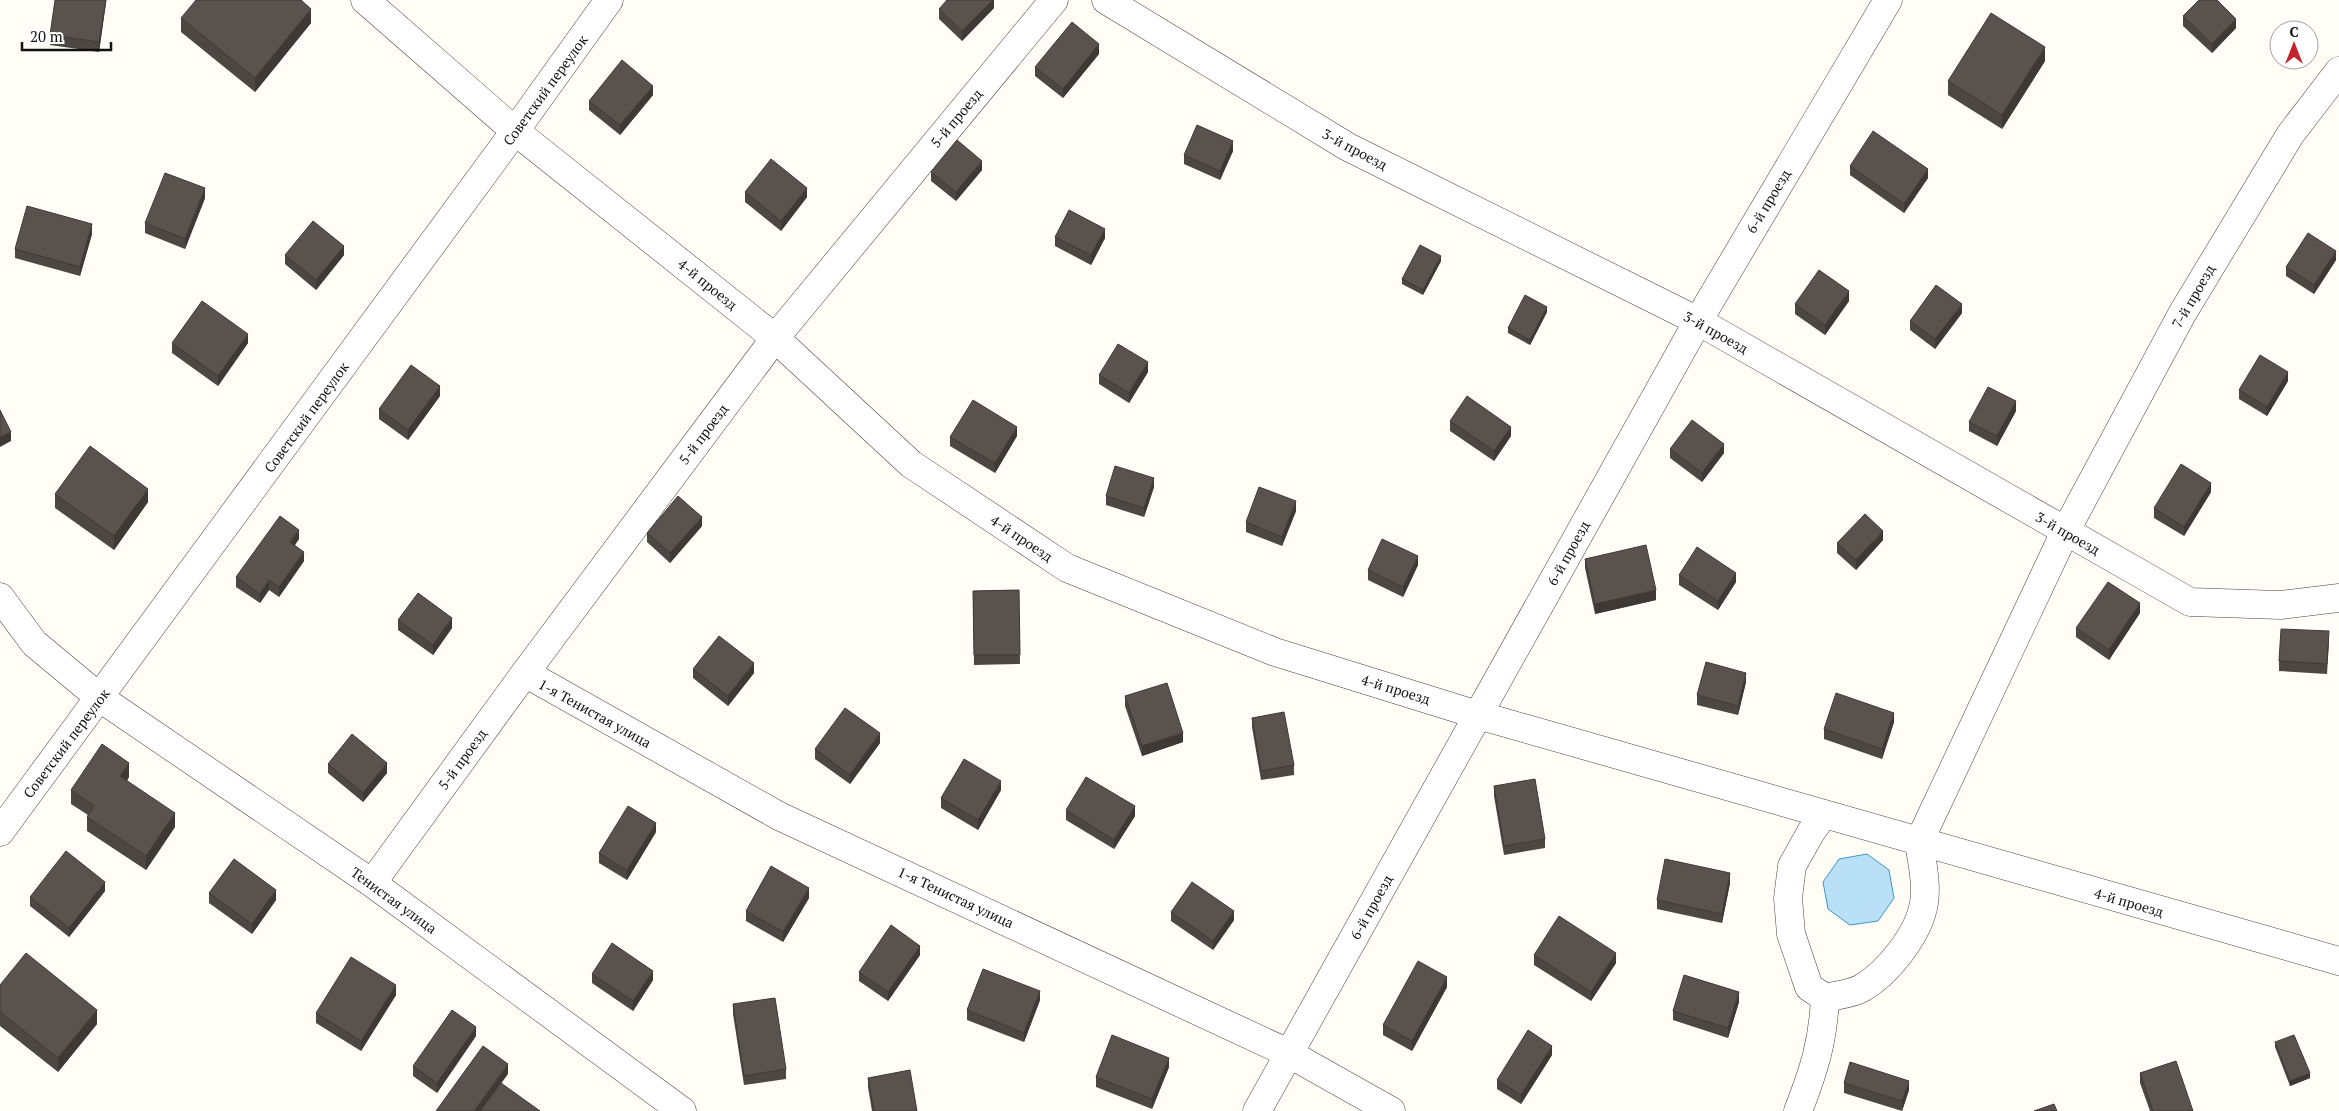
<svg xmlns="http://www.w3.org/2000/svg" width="2339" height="1111" viewBox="0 0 2339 1111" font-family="'PT Serif',serif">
  <rect width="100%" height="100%" fill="#fffdf5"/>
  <path fill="#b9e0f7" stroke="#3f96cf" d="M1867,854L1889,870L1894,898L1878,921L1850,925L1828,909L1823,882L1839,859Z"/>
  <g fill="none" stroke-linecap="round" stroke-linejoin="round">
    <g stroke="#444" stroke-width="29">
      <g id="street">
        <path d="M365,0L515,131L775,338L911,464L1067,568L1275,652L1478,715L2339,961"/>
        <path d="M1106,0L1348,147L1698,321L2190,602L2280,605L2339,598"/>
        <path d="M0,597L34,643L100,698L372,883L682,1111"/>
        <path d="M525,673L779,816L1288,1053L1391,1111"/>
        <path d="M1824,814L1811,832L1792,866L1788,898L1791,934L1809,987L1825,998C1836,995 1852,994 1862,988C1888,973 1919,934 1924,903C1927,884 1922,862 1919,842L2065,532L2182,314L2290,135L2339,71"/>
        <path d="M0,832L515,131L609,0"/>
        <path d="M372,883L525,673L775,338L1054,0"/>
        <path d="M1257,1111L1698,321L1888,0"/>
        <path d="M1798,1111C1814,1070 1823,1042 1825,998"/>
      </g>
    </g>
    <use href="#street" stroke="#fff" stroke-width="28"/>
  </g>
  <g fill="#4d4742">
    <path d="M106,0L99,52L50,45V35Z"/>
    <path d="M994,0V8L962,41L939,19V9Z"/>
    <path d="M2183,16L2236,28L2212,53L2183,26Z"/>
    <path d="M181,18L311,23L255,92L181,32Z"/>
    <path d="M1099,54L1063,98L1035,76V67Z"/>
    <path d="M2045,61L2002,129L1948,95V81Z"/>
    <path d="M653,95L620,135L589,110V101Z"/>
    <path d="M1233,151L1220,180L1184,164V155Z"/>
    <path d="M1850,166L1928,178L1904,213L1850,175Z"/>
    <path d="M982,170L956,201L931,181V172Z"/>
    <path d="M745,192L807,197L781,231L745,202Z"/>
    <path d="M205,198L185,249L145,233V223Z"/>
    <path d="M92,234L80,276L15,258V249Z"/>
    <path d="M1055,237L1105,238L1091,265L1055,246Z"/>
    <path d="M285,255H344L316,290L285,264Z"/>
    <path d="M2336,260L2314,294L2286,276V267Z"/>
    <path d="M1441,261L1423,295L1402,284V279Z"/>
    <path d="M1849,301L1825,335L1795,314V304Z"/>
    <path d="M1547,312L1530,345L1508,333V328Z"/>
    <path d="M1962,313L1935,349L1910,330V321Z"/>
    <path d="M172,343H248L218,386L172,353Z"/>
    <path d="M1148,372L1129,403L1099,384V375Z"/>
    <path d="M2288,381L2267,416L2239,399V390Z"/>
    <path d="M440,396L408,440L379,419V409Z"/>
    <path d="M2016,411L1997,446L1969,431V422Z"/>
    <path d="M1450,421L1511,436L1494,461L1450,431Z"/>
    <path d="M1017,436L995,473L950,446V437Z"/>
    <path d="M1670,449L1724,453L1702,482L1670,458Z"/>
    <path d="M1154,487L1144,517L1106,505V496Z"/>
    <path d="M2211,492L2184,536L2154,518V508Z"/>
    <path d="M55,494L148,502L114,550L55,508Z"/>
    <path d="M1296,511L1282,546L1246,532V522Z"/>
    <path d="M702,526L670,563L647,542V533Z"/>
    <path d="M299,539L295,545L304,561L279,597L269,590L260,603L236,587V577Z"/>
    <path d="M1883,540L1856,570L1837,553V543Z"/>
    <path d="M1585,559L1656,600L1595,614L1585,568Z"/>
    <path d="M1418,565L1403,597L1368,580V570Z"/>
    <path d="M1679,575L1736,582L1718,610L1679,585Z"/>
    <path d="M1019,590L1020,664L974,665L973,591Z"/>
    <path d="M2140,613L2109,660L2076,637V628Z"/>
    <path d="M398,620L452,628L433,655L398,630Z"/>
    <path d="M2329,641L2327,674L2279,671V661Z"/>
    <path d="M693,669L754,673L728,706L693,678Z"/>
    <path d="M1746,682L1738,715L1697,705V695Z"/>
    <path d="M1125,696L1183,742L1142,756L1125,706Z"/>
    <path d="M1252,718L1294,765V775L1261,780L1252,727Z"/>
    <path d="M1894,722L1882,759L1824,739V729Z"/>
    <path d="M880,743L850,784L815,759V749Z"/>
    <path d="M328,764L387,773L363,802L328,773Z"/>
    <path d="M129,777L127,781L175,827L146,870L87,831V817L88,815L71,804V790Z"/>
    <path d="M1494,786L1545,839V848L1504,855L1494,796Z"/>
    <path d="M1001,790L978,830L941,808V798Z"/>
    <path d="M1066,810L1135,816L1114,849L1066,820Z"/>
    <path d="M656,832L627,880L599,863V853Z"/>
    <path d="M1730,883L1722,923L1657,909V900Z"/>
    <path d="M105,891L69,937L30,906V897Z"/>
    <path d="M209,893L276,900L252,934L209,903Z"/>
    <path d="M809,898L783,942L746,921V911Z"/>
    <path d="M1171,912L1234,920L1213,950L1171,921Z"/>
    <path d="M920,955L888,1001L859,981V972Z"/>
    <path d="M1534,955L1616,963L1591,1001L1534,965Z"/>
    <path d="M592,974L653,980L633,1011L592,983Z"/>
    <path d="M0,985L97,1024L58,1072L0,1026Z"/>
    <path d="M1447,987L1412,1051L1383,1035V1025Z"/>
    <path d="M396,995L361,1051L316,1023V1013Z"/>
    <path d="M1040,1000L1024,1042L967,1020V1010Z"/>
    <path d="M1739,1002L1728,1038L1673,1020V1011Z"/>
    <path d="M733,1004L786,1069V1079L744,1085L733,1014Z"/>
    <path d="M476,1036L437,1093L413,1076V1066Z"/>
    <path d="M2275,1042L2310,1078L2290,1086L2275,1047Z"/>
    <path d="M1552,1055L1521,1104L1497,1089V1080Z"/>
    <path d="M1169,1067L1152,1109L1096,1087V1077Z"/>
    <path d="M2140,1073L2193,1111H2150L2140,1083Z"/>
    <path d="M868,1078L917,1111H872L868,1087Z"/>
    <path d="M1844,1083L1909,1090L1902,1111L1844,1093Z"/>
  </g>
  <g fill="#3f3936">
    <path d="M106,0V3L99,52V42Z"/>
    <path d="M993,0H994V8L962,41V31Z"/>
    <path d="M311,9V23L255,92V78Z"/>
    <path d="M2236,19V28L2212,53V44Z"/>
    <path d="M1099,44V54L1063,98V89Z"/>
    <path d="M2045,47V61L2002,129V115Z"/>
    <path d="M653,86V95L620,135V125Z"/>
    <path d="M1233,141V151L1220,180V171Z"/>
    <path d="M982,161V170L956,201V192Z"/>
    <path d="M1928,169V178L1904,213V204Z"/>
    <path d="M205,188V198L185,249V239Z"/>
    <path d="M807,188V197L781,231V221Z"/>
    <path d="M92,224V234L80,276V267Z"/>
    <path d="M1105,229V238L1091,265V255Z"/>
    <path d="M344,246V255L316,290V280Z"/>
    <path d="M2336,251V260L2314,294V285Z"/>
    <path d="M1441,256V261L1423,295V290Z"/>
    <path d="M1849,291V301L1825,335V325Z"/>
    <path d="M1962,304V313L1935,349V339Z"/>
    <path d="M1547,307V312L1530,345V340Z"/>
    <path d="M248,334V343L218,386V376Z"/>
    <path d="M1148,362V372L1129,403V393Z"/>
    <path d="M2288,372V381L2267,416V407Z"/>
    <path d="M440,386V396L408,440V430Z"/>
    <path d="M2016,401V411L1997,446V436Z"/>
    <path d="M1017,427V436L995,473V463Z"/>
    <path d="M1511,427V436L1494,461V451Z"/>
    <path d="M11,432V441L0,447V437Z"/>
    <path d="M1724,444V453L1702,482V473Z"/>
    <path d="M1154,478V487L1144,517V508Z"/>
    <path d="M2211,483V492L2184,536V527Z"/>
    <path d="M148,489V502L114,550V536Z"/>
    <path d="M1296,501V511L1282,546V537Z"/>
    <path d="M702,517V526L670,563V553Z"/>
    <path d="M299,530V539L290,551V542Z"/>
    <path d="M1883,531V540L1856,570V560Z"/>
    <path d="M304,552V561L279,597V587Z"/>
    <path d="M1418,556V565L1403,597V587Z"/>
    <path d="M1736,573V582L1718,610V601Z"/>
    <path d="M269,580V590L260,603V594Z"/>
    <path d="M1656,590V600L1595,614V604Z"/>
    <path d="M2140,603V613L2109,660V650Z"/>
    <path d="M452,618V628L433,655V645Z"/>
    <path d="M754,663V673L728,706V696Z"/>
    <path d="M1746,673V682L1738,715V706Z"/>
    <path d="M1894,713V722L1882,759V749Z"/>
    <path d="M880,733V743L850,784V775Z"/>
    <path d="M1183,733V742L1142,756V746Z"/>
    <path d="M129,763V777L120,790V776Z"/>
    <path d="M387,763V773L363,802V793Z"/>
    <path d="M1001,781V790L978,830V820Z"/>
    <path d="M1135,806V816L1114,849V840Z"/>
    <path d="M175,813V827L146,870V856Z"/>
    <path d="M656,823V832L627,880V870Z"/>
    <path d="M1730,873V883L1722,923V914Z"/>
    <path d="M105,882V891L69,937V928Z"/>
    <path d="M809,888V898L783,942V932Z"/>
    <path d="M276,890V900L252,934V924Z"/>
    <path d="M1234,911V920L1213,950V941Z"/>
    <path d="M920,946V955L888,1001V992Z"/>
    <path d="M1616,953V963L1591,1001V992Z"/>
    <path d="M653,971V980L633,1011V1001Z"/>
    <path d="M1447,977V987L1412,1051V1041Z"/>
    <path d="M396,985V995L361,1051V1041Z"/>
    <path d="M1040,991V1000L1024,1042V1033Z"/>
    <path d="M1739,992V1002L1728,1038V1028Z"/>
    <path d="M97,1010V1024L58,1072V1058Z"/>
    <path d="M476,1027V1036L437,1093V1083Z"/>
    <path d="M1552,1046V1055L1521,1104V1095Z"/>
    <path d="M1169,1058V1067L1152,1109V1099Z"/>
    <path d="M508,1064V1074L481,1111H474Z"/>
    <path d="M2310,1073V1078L2290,1086V1081Z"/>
    <path d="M1909,1081V1090L1902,1111V1101Z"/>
  </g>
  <g fill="#5a524d" stroke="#3f3936">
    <path d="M55,0H106L99,42L50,35Z"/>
    <path d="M196,0H301L311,9L255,78L181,18Z"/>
    <path d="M947,0H993L962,31L939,9Z"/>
    <path d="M2199,0H2217L2236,19L2212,44L2183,16Z"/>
    <path d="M1991,13L2045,47L2002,115L1948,81Z"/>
    <path d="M1072,22L1099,44L1063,89L1035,67Z"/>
    <path d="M622,60L653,86L620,125L589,101Z"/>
    <path d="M1197,125L1233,141L1220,171L1184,155Z"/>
    <path d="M1873,131L1928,169L1904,204L1850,166Z"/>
    <path d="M957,140L982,161L956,192L931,172Z"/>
    <path d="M771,159L807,188L781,221L745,192Z"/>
    <path d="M165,173L205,188L185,239L145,223Z"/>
    <path d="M27,206L92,224L80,267L15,249Z"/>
    <path d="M1069,210L1105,229L1091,255L1055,237Z"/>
    <path d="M313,221L344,246L316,280L285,255Z"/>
    <path d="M2308,233L2336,251L2314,285L2286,267Z"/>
    <path d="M1420,245L1441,256L1423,290L1402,279Z"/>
    <path d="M1819,270L1849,291L1825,325L1795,304Z"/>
    <path d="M1936,285L1962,304L1935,339L1910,321Z"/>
    <path d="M1525,295L1547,307L1530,340L1508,328Z"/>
    <path d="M202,301L248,334L218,376L172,343Z"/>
    <path d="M1118,344L1148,362L1129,393L1099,375Z"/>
    <path d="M2260,355L2288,372L2267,407L2239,390Z"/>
    <path d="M411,365L440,386L408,430L379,409Z"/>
    <path d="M1988,387L2016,401L1997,436L1969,422Z"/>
    <path d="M1467,396L1511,427L1494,451L1450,421Z"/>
    <path d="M973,400L1017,427L995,463L950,437Z"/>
    <path d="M0,410L11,432L0,437Z"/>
    <path d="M1692,420L1724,444L1702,473L1670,449Z"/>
    <path d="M90,446L148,489L114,536L55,494Z"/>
    <path d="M2181,464L2211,483L2184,527L2154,508Z"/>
    <path d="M1115,466L1154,478L1144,508L1106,496Z"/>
    <path d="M1259,487L1296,501L1282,537L1246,522Z"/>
    <path d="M678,496L702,517L670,553L647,533Z"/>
    <path d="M1865,514L1883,531L1856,560L1837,543Z"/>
    <path d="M280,516L299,530L290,542L304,552L279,587L269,580L260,594L236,577Z"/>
    <path d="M1382,539L1418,556L1403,587L1368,570Z"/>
    <path d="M1646,545L1656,590L1595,604L1585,559Z"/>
    <path d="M1697,547L1736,573L1718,601L1679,575Z"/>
    <path d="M2108,582L2140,603L2109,650L2076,628Z"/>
    <path d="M1019,590L1020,655H974L973,591Z"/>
    <path d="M418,593L452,618L433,645L398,620Z"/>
    <path d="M2281,629L2329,631L2327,664L2279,661Z"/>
    <path d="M719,636L754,663L728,696L693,669Z"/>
    <path d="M1706,662L1746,673L1738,706L1697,695Z"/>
    <path d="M1167,683L1183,733L1142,746L1125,696Z"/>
    <path d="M1836,693L1894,713L1882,749L1824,729Z"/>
    <path d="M845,708L880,733L850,775L815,749Z"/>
    <path d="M1284,712L1294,765L1261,771L1252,718Z"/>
    <path d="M352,734L387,763L363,793L328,764Z"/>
    <path d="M102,744L129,763L120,776L175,813L146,856L87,817L94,806L71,790Z"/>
    <path d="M964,759L1001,781L978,820L941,798Z"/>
    <path d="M1086,777L1135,806L1114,840L1066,810Z"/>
    <path d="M1535,779L1545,839L1504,846L1494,786Z"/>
    <path d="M628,806L656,823L627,870L599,853Z"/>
    <path d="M66,851L105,882L69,928L30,897Z"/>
    <path d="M234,859L276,890L252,924L209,893Z"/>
    <path d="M1665,859L1730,873L1722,914L1657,900Z"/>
    <path d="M771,866L809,888L783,932L746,911Z"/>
    <path d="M1192,882L1234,911L1213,941L1171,912Z"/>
    <path d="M1559,916L1616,953L1591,992L1534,955Z"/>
    <path d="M891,925L920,946L888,992L859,972Z"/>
    <path d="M612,943L653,971L633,1001L592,974Z"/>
    <path d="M26,953L97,1010L58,1058L0,1012V985Z"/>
    <path d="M351,957L396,985L361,1041L316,1013Z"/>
    <path d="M1418,961L1447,977L1412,1041L1383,1025Z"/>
    <path d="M983,969L1040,991L1024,1033L967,1010Z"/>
    <path d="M1684,975L1739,992L1728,1028L1673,1011Z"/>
    <path d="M775,998L786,1069L744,1076L733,1004Z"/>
    <path d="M452,1010L476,1027L437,1083L413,1066Z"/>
    <path d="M1528,1030L1552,1046L1521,1095L1497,1080Z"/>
    <path d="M1112,1035L1169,1058L1152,1099L1096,1077Z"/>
    <path d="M2294,1035L2310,1073L2290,1081L2275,1042Z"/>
    <path d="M483,1046L508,1064L474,1111H436Z"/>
    <path d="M2176,1061L2193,1111H2153L2140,1073Z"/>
    <path d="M1850,1062L1909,1081L1902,1101L1844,1083Z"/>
    <path d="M910,1070L917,1111H874L868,1078Z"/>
    <path d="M501,1083L540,1111H480Z"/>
    <path d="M2054,1104L2057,1111H2034Z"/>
  </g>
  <g text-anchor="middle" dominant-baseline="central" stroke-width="5" stroke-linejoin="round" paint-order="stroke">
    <g font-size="14" fill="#111" stroke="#fff">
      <text transform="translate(545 90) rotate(-54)">Советский переулок</text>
      <text transform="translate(956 118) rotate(-50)">5-й проезд</text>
      <text transform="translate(1355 149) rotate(28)">3-й проезд</text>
      <text transform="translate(1768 201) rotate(-59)">6-й проезд</text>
      <text transform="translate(708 284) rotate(39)">4-й проезд</text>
      <text transform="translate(2193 296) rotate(-60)">7-й проезд</text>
      <text transform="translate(1716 332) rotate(29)">3-й проезд</text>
      <text transform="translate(306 417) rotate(-54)">Советский переулок</text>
      <text transform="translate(703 434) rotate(-53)">5-й проезд</text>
      <text transform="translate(2068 533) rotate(30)">3-й проезд</text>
      <text transform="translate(1022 538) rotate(34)">4-й проезд</text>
      <text transform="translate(1568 553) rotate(-61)">6-й проезд</text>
      <text transform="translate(1396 689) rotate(17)">4-й проезд</text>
      <text transform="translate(595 713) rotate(29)">1-я Тенистая улица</text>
      <text transform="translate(66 743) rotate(-53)">Советский переулок</text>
      <text transform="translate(462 759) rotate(-54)">5-й проезд</text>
      <text transform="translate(956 897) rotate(25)">1-я Тенистая улица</text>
      <text transform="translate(394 900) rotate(36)">Тенистая улица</text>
      <text transform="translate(2129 902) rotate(16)">4-й проезд</text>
      <text transform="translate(1371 907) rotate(-61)">6-й проезд</text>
    </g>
  </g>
  <g transform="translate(2294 45)"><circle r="24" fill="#ffffff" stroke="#a0a0a0"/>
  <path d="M0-4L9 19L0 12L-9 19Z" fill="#c4262e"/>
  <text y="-8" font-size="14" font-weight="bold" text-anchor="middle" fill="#111111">С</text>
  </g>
  <path d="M22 42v8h89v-8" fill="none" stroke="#111111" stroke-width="2.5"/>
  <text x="30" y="42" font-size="15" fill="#111111" stroke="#ffffff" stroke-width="4" paint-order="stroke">20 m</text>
</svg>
